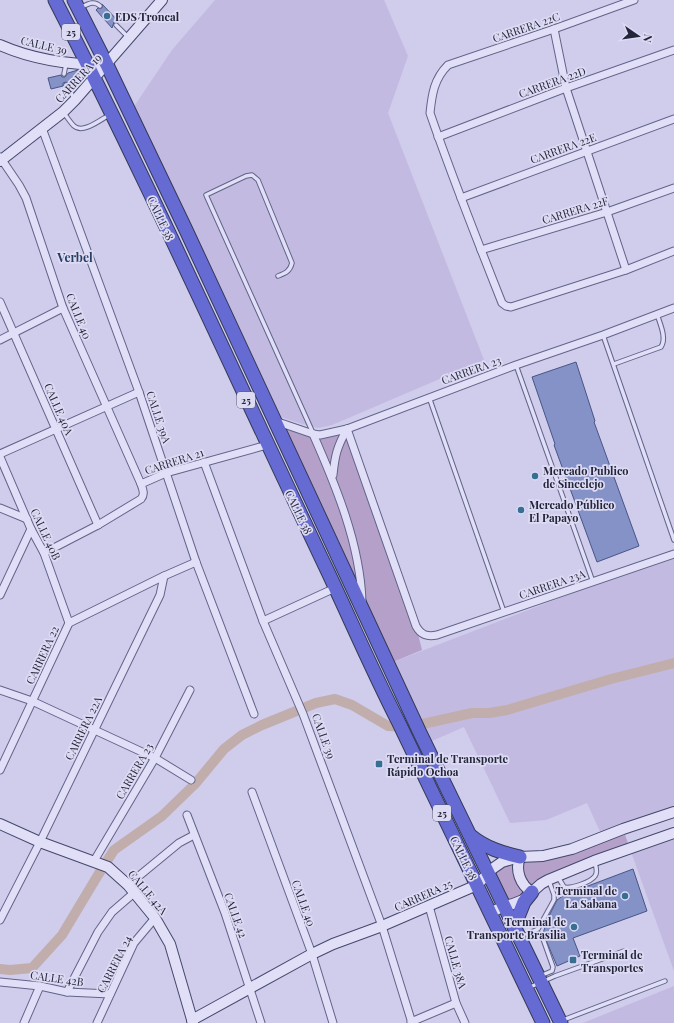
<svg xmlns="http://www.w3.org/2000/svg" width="674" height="1023" viewBox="0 0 674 1023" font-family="'Playfair Display',serif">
  <rect width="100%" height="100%" fill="#cfccec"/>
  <g fill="#c3bae1">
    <path d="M215,0H384L408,56L388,113L484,360L332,425L318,428L302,424L278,416L133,108L172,50Z"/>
    <path d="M674,554V812L603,838L587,803L546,820L510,823L464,727L425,744L388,664Z"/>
    <path d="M674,833V971L630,849Z"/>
    <path d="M674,986V1023H583Z"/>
  </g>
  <g fill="#b5a0ca">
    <path d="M275,421L313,434L347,429L416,626L422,650L388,664Z"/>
    <path d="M623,829L630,849L594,861L504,906L486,869L543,856Z"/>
  </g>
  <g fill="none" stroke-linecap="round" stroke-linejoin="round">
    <path stroke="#c1aeac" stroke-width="10" d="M0,969L10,970L32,968L62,935L98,875L114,850L162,816L195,784L224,749L242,735L262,725L316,703L335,699L352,705L388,726L409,727L472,713H489L507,710L611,679L674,663"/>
  </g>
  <g fill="#8592c7" stroke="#495585">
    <path d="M102,4L119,22H114L112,28L96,10L98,8H102Z"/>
    <path d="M78,70L81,82L70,85L66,82L63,83V86L51,89L48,78L61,75L62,77H65L68,73Z"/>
    <path d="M576,362L595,421L594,422L639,546L597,562L554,445L555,444L532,377Z"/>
    <path d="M633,869L647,911L573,938L580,956L557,966L543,933L549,916L557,900L564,895Z"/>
  </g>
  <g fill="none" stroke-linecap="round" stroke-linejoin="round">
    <g stroke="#616488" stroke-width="5.5">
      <g id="lane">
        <path d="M82,7C88,4 94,0 100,6"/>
        <path d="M116,25L128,37"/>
        <path d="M64,74L66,64"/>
        <path d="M66,85L74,98"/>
        <path d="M64,113C67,117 70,122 74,126C83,134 100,120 109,115"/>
        <path d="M278,276C286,273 290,271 292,263L258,180L252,175L246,176L206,195L313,433"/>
        <path d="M603,335L674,540"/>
        <path d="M614,364L661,347C667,338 660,324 657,314"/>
        <path d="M516,365L593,582"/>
        <path d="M429,397L504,612"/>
        <path d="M558,877L564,887C571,889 591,882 595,876C598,872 596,867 595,863"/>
        <path d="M521,937L538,929L554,900V895L549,881"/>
        <path d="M524,940L536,934H539L542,936L553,967L552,971L540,976"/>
        <path d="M528,988L555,976L624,951"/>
        <path d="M563,1020L665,981"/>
      </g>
    </g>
    <g stroke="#616488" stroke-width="9">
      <g id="street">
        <path d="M634,0L554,29L448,65C434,79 432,94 430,113C452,177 477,240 502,303L506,306L511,307L626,270L674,251"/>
        <path d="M554,29L566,88L626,270"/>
        <path d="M42,128L139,392L196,562L254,714"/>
        <path d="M438,137L566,88L674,50"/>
        <path d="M0,157L19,185L26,198L63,308L141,484"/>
        <path d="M461,198L674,119"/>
        <path d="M481,250L607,212L674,188"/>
        <path d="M0,302L98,525"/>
        <path d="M0,340L63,308"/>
        <path d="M275,421L313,434L320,435L347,429L516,365L603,335L674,308"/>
        <path d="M347,429L416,626C421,635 427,637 437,635L674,554"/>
        <path d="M313,434C336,486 360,544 362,601"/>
        <path d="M0,454L139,392"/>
        <path d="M0,457L31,529L44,553L69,623"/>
        <path d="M204,462L263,621L303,714L382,926L412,1023"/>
        <path d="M333,475C335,455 337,447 347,429"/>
        <path d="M0,508L27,519"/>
        <path d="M44,553L98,525L141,499C145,494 143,490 141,484L166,473L267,445"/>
        <path d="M0,595L31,529"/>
        <path d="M263,621L335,588"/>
        <path d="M0,690L32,701L155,758L191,780"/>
        <path d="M0,770L69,623L164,576L196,562"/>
        <path d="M252,792L312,954L333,1023"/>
        <path d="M187,815L225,913L261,1023"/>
        <path d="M94,861L155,758L190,690"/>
        <path d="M128,885L179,843L194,835"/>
        <path d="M429,906L456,1003L465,1023"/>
        <path d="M0,920L40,842L160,595L164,576"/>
        <path d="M0,982L40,986L67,992L110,994"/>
        <path d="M67,992L98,932L112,912L135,892"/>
        <path d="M411,1022L456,1003"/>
        <path d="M24,1023L40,986"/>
        <path d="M97,1023L134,943L155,918"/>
      </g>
    </g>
    <g stroke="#44486a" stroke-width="12">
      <g id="secondary">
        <path d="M0,45C34,60 70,65 107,65"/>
        <path d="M0,161L63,112L75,100L162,0"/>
        <path d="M0,824L40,842L108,867L128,885L155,918L170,944L193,1023"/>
        <path d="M520,857C515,870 520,885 532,892"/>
        <path d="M490,913L504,906L513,904L523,900L541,884L548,880L594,861L674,833"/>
        <path d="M192,1020L312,954L333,944L382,926L477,885L492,869L502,862L519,857L543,856L572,849L623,829L674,812"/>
      </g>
    </g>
    <g stroke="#343957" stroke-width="15">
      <g id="highway">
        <path d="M55,0C151,188 237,381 328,572C351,621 373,672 398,721L543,1023"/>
        <path d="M74,0L107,65L186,230L420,733L561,1023"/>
        <path d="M471,836C486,848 502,853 520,857"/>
        <path d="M514,927L524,902L532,892"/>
      </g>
    </g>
    <use href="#lane" stroke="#e1dff7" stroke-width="3.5"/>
    <use href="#street" stroke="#e1dff7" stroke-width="7"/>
    <use href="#secondary" stroke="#e1dff7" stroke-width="10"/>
    <use href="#highway" stroke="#656bd2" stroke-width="13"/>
  </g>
  <g fill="#366f92" stroke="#dddbf4" stroke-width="1.5">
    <circle cx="107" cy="16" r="4"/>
    <circle cx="535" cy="476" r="4"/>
    <circle cx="521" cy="510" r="4"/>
    <rect x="375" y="760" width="8" height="8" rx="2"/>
    <circle cx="625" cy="896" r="4"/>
    <circle cx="574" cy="927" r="4"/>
    <rect x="569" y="956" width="8" height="8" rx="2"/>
  </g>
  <g text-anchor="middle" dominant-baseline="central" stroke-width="3.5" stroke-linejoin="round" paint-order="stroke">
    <g fill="#dddbf4" stroke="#5b5c72" stroke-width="1">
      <rect x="62" y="24" width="18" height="16" rx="3"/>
      <rect x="237" y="392" width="18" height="16" rx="3"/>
      <rect x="433" y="805" width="18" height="16" rx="3"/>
    </g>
    <g font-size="10" font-weight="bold" fill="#23263a">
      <text x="71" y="32">25</text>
      <text x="246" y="400">25</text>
      <text x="442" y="813">25</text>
    </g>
    <g font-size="11" font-weight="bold" fill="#23263a" stroke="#dddbf4" text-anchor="start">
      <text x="115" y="16">EDS Troncal</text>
      <text x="543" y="470">Mercado Publico<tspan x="543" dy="13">de Sincelejo</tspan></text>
      <text x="529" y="504">Mercado Público<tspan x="529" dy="13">El Papayo</tspan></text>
      <text x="387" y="758">Terminal de Transporte<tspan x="387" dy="13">Rápido Ochoa</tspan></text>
      <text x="617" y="890" text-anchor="end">Terminal de<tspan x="617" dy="13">La Sabana</tspan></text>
      <text x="566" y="921" text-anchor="end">Terminal de<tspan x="566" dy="13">Transporte Brasilia</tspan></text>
      <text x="581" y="954">Terminal de<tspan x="581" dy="13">Transportes</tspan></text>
    </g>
    <g font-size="11" fill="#23263a" stroke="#dddbf4">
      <text transform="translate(526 27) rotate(-19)">CARRERA 22C</text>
      <text transform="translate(44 45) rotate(13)">CALLE 39</text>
      <text transform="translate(78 78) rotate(-47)">CARRERA 19</text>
      <text transform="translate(552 82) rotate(-20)">CARRERA 22D</text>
      <text transform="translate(563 148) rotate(-20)">CARRERA 22E</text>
      <text transform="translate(575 210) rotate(-17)">CARRERA 22F</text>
      <text transform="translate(161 218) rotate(65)">CALLE 38</text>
      <text transform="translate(79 316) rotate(68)">CALLE 40</text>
      <text transform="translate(471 370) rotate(-20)">CARRERA 23</text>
      <text transform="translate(59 409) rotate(66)">CALLE 40A</text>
      <text transform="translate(159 417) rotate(71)">CALLE 39A</text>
      <text transform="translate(174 461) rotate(-18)">CARRERA 21</text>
      <text transform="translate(299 512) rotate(64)">CALLE 38</text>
      <text transform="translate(46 534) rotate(65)">CALLE 40B</text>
      <text transform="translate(552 584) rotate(-19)">CARRERA 23A</text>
      <text transform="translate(42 655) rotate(-65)">CARRERA 22</text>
      <text transform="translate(83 728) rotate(-64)">CARRERA 22A</text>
      <text transform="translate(324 736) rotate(70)">CALLE 39</text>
      <text transform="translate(134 771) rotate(-60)">CARRERA 23</text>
      <text transform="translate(464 858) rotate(64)">CALLE 38</text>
      <text transform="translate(148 892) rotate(50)">CALLE 42A</text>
      <text transform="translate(423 895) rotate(-24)">CARRERA 25</text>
      <text transform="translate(304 903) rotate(70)">CALLE 40</text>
      <text transform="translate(236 915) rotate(70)">CALLE 42</text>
      <text transform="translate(456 962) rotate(74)">CALLE 38A</text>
      <text transform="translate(114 964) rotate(-63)">CARRERA 24</text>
      <text transform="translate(57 978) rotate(8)">CALLE 42B</text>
    </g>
    <g font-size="12" font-weight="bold" fill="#263e63" stroke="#dddbf4">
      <text x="75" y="257">Verbel</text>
    </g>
  </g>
  <g transform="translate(638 36) rotate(103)" stroke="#dddbf4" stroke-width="3" paint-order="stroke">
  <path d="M0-3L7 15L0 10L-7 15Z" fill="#23263a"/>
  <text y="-6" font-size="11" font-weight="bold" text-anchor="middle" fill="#23263a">N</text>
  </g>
</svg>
